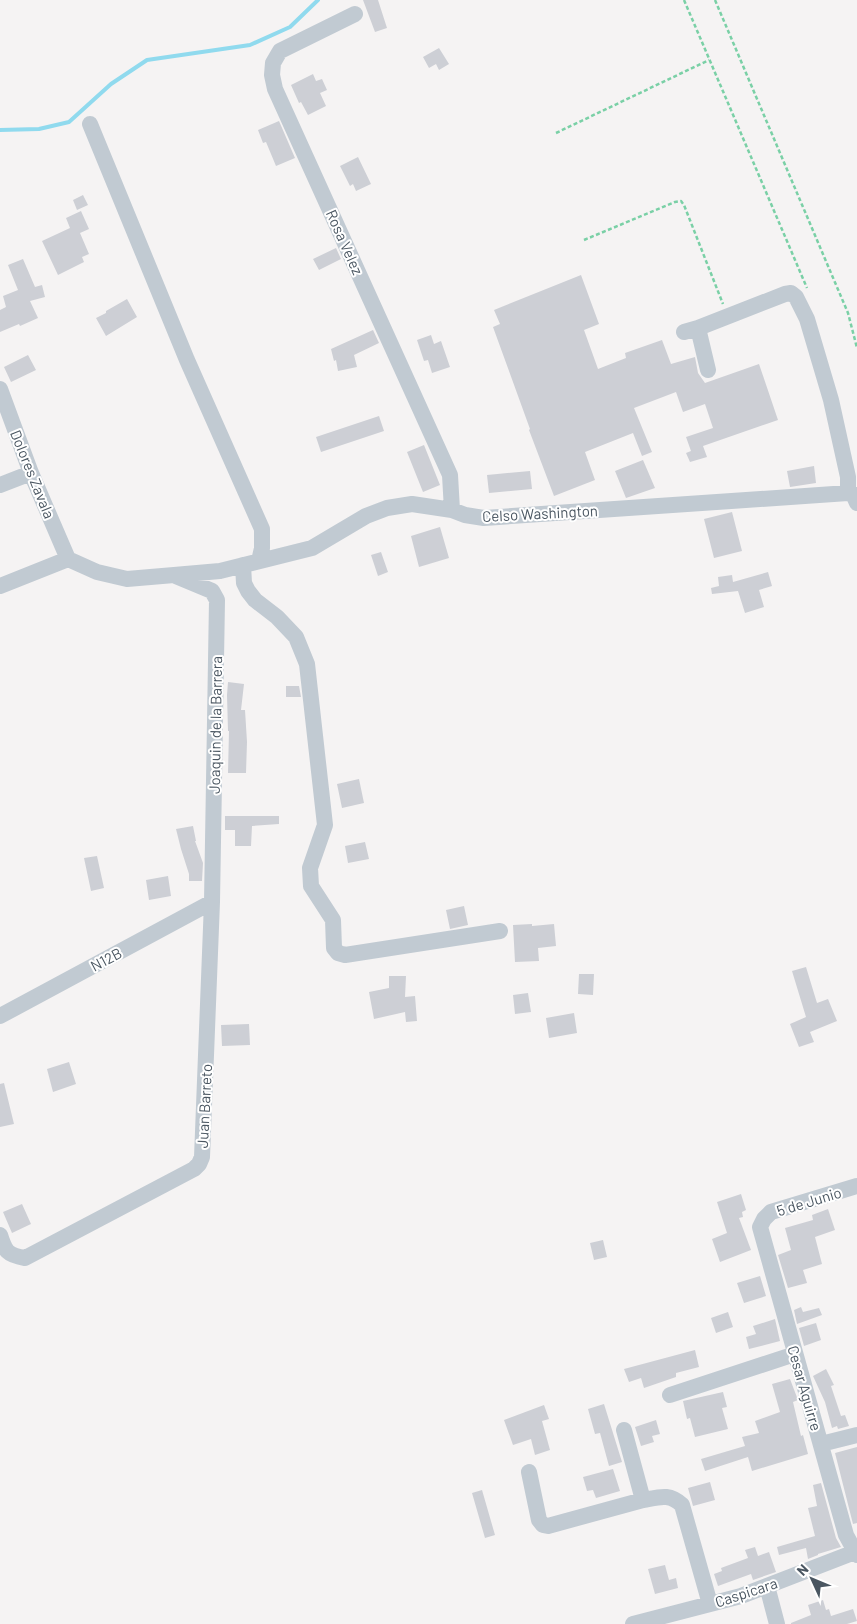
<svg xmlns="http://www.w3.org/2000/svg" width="857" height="1624" font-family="Barlow,sans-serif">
<rect width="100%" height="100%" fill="#f5f3f3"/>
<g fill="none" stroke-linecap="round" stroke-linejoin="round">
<path stroke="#90daee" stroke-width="4" d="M0 130 39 129 69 122 111 84 147 60 250 45 290 27 318 0"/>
</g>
<path fill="#cdcfd5" d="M363 0H378L387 28 375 32Z
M439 48 449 64 439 70 436 64 429 68 423 57Z
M313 74 316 81 322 79 327 90 320 93 326 106 308 115 301 102 299 103 291 85Z
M279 121 295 158 276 166 266 142 263 143 258 130Z
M358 157 371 184 356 191 353 184 350 186 340 166Z
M83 195 88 205 77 210 73 200Z
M81 211 89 229 80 233 89 254 82 257 84 262 58 275 42 241 70 228 66 218Z
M336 248 341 259 319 270 313 259Z
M23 259 35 287 42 285 45 297 30 301 38 318 20 326 19 324 0 332V310L6 307 3 296 18 290 8 265Z
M581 275 599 324 584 330 598 369 626 358 625 353 662 340 671 364 695 357 698 373 705 383 759 364 778 420 703 446 707 457 690 462 686 453 691 451 686 437 713 428 705 404 683 412 676 392 634 408 652 452 642 456 633 433 585 452 595 480 554 496 529 430 530 429 493 327 500 324 494 310Z
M127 299 137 317 106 336 96 318 106 313V311Z
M373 330 379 343 354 355 357 367 338 371 336 360 334 361 331 349Z
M431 335 434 344 441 341 450 367 432 373 428 360 424 361 417 340Z
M28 355 36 370 11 382 4 367Z
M379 416 384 431 321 452 316 437Z
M424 445 440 485 423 492 407 452Z
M643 460 655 488 626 498 615 471Z
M814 466 816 483 790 487 787 471Z
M530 471 532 489 489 493 487 475Z
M732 512 742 551 714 558 704 519Z
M440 527 449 558 419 567 411 536Z
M381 552 388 572 378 576 371 555Z
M768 572 772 586 759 590 764 607 745 613 738 591 712 594 711 588 719 586 718 577 732 575 733 582Z
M228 682 244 684 241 710H245L247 742 246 773H228L229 731H228L227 695Z
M286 686H299L301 697H286Z
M359 779 364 803 342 808 337 784Z
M225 816H279V824L252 826 251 846H235V830H225Z
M193 826 196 841H195L203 863 202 881H189V874L181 849 176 829Z
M365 842 369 859 348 863 345 846Z
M97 856 104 888 91 891 84 858Z
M168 876 171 896 149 900 146 880Z
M464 906 468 925 450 929 446 910Z
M532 924V926L554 924 556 946 538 948 539 961 515 962 513 925Z
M806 967 817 1003 828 999 837 1021 810 1032 814 1042 799 1047 790 1024 806 1017 792 971Z
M579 974H594L593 995 578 994Z
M389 976H406L405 997 415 996 417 1021 406 1022 405 1012 374 1019 369 992 389 988Z
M528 993 531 1012 515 1014 513 995Z
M574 1013 577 1033 549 1038 546 1018Z
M249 1024 250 1045 222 1046 221 1025Z
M69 1062 76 1084 53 1092 47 1069Z
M4 1083 14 1124 0 1127V1084Z
M741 1194 746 1210 742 1212 743 1217 739 1218 751 1250 720 1262 712 1239 727 1233 717 1202Z
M22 1204 31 1224 12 1233 3 1212Z
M828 1209 835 1230 815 1237 822 1264 803 1270 807 1283 788 1288 778 1255 791 1250 785 1228 813 1220 812 1215Z
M603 1240 607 1257 594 1260 590 1243Z
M760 1276 766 1296 744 1303 737 1283Z
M801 1307 803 1312 819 1308 822 1315 797 1324 794 1310Z
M728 1312 733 1327 716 1333 711 1318Z
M775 1319 780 1341 749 1349 746 1337 756 1334 753 1326Z
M816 1323 821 1340 804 1346 799 1328Z
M695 1350 699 1367 676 1373V1377L644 1388 641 1378 629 1382 624 1369Z
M826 1369 834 1385 831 1386 841 1416 845 1415 849 1426 838 1429 837 1426 832 1428 825 1402 813 1376Z
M790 1379 798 1400 793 1402 801 1436 803 1435 808 1454 752 1471 748 1457 705 1471 701 1459 745 1446 742 1437 759 1433 755 1421 780 1412 772 1384Z
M723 1392 727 1407 722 1408 728 1429 695 1437 690 1418 687 1419 683 1401Z
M604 1404 622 1462 609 1466 600 1433 595 1434 588 1409Z
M544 1405 549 1419 542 1421 550 1450 535 1455 531 1439 513 1445 504 1420Z
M656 1420 660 1434 652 1436 654 1442 641 1446 635 1427Z
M857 1447V1523L853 1524 835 1453Z
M613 1469 620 1491 596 1498 593 1490 587 1491 583 1477Z
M710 1482 715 1500 693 1506 688 1488Z
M821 1483 836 1538 841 1547 818 1554V1555L808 1559 806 1548 779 1555 777 1547 815 1536 808 1508 817 1506 813 1485Z
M482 1490 495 1535 485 1538 472 1493Z
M755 1547 758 1556 769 1552 776 1572 753 1580 751 1574 718 1586 714 1574 722 1571 721 1568 748 1558 745 1550Z
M665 1565 669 1580 676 1578 678 1588 655 1594 648 1569Z
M823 1600 826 1610 829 1609 831 1616 853 1609 857 1621 847 1624H791V1623L811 1615 808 1605Z"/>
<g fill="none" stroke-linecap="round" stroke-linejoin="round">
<path stroke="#7ad0a6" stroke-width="2.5" stroke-dasharray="4 2.5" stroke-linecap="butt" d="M684 0 807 288
M715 0 848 313 857 348
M556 133 709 60
M584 240 675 202 681 201 684 205 723 304"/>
<path stroke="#c1cad2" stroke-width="16" d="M355 14 280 51 273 63 272 75 275 89 450 475 452 510
M90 124 187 360 262 529V548L259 561
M698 328 708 370
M684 332 698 328 785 294 791 293 796 297 807 319 831 400 848 477V493
M0 389 31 473 68 559
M0 485 31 473
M243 565 244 583 248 591 255 600 277 617 296 637 307 664 325 825 310 868 311 886 333 920 334 948 338 953 345 955 500 931
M0 586 68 559 97 572 127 579 174 575 220 571 312 548 366 516 387 508 412 504 452 510 465 515 484 518 848 493 853 494 857 503
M0 1016 212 902
M857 1186 771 1212 764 1219 760 1227 846 1535 857 1555
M0 1235C5 1251 7 1255 25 1258L194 1169 199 1164 202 1157 212 902 217 600 212 591 176 576
M670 1395 795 1354
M624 1430 643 1500C660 1497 669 1493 682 1505L710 1604
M821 1444 857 1435
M529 1472 539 1520 543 1525 548 1526 643 1500
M767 1586 777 1624
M633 1624 741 1596 855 1552"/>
</g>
<g text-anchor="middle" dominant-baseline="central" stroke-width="4" stroke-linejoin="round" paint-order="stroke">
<g font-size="15" fill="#4a5661" stroke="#fff">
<text transform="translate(345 242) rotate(66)">Rosa Velez</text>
<text transform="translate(33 474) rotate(68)">Dolores Zavala</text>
<text transform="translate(540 513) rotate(-3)">Celso Washington</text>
<text transform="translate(215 725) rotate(-89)">Joaquin de la Barrera</text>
<text transform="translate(106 959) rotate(-28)">N12B</text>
<text transform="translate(204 1106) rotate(-87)">Juan Barreto</text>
<text transform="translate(809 1201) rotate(-17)">5 de Junio</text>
<text transform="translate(805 1388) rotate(74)">Cesar Aguirre</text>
<text transform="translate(746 1592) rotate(-18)">Caspicara</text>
</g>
</g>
<g transform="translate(812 1579) rotate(314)" stroke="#ffffff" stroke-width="4" paint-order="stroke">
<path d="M0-4L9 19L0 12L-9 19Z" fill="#4a5661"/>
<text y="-8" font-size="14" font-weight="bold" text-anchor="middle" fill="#4a5661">N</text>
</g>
</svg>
